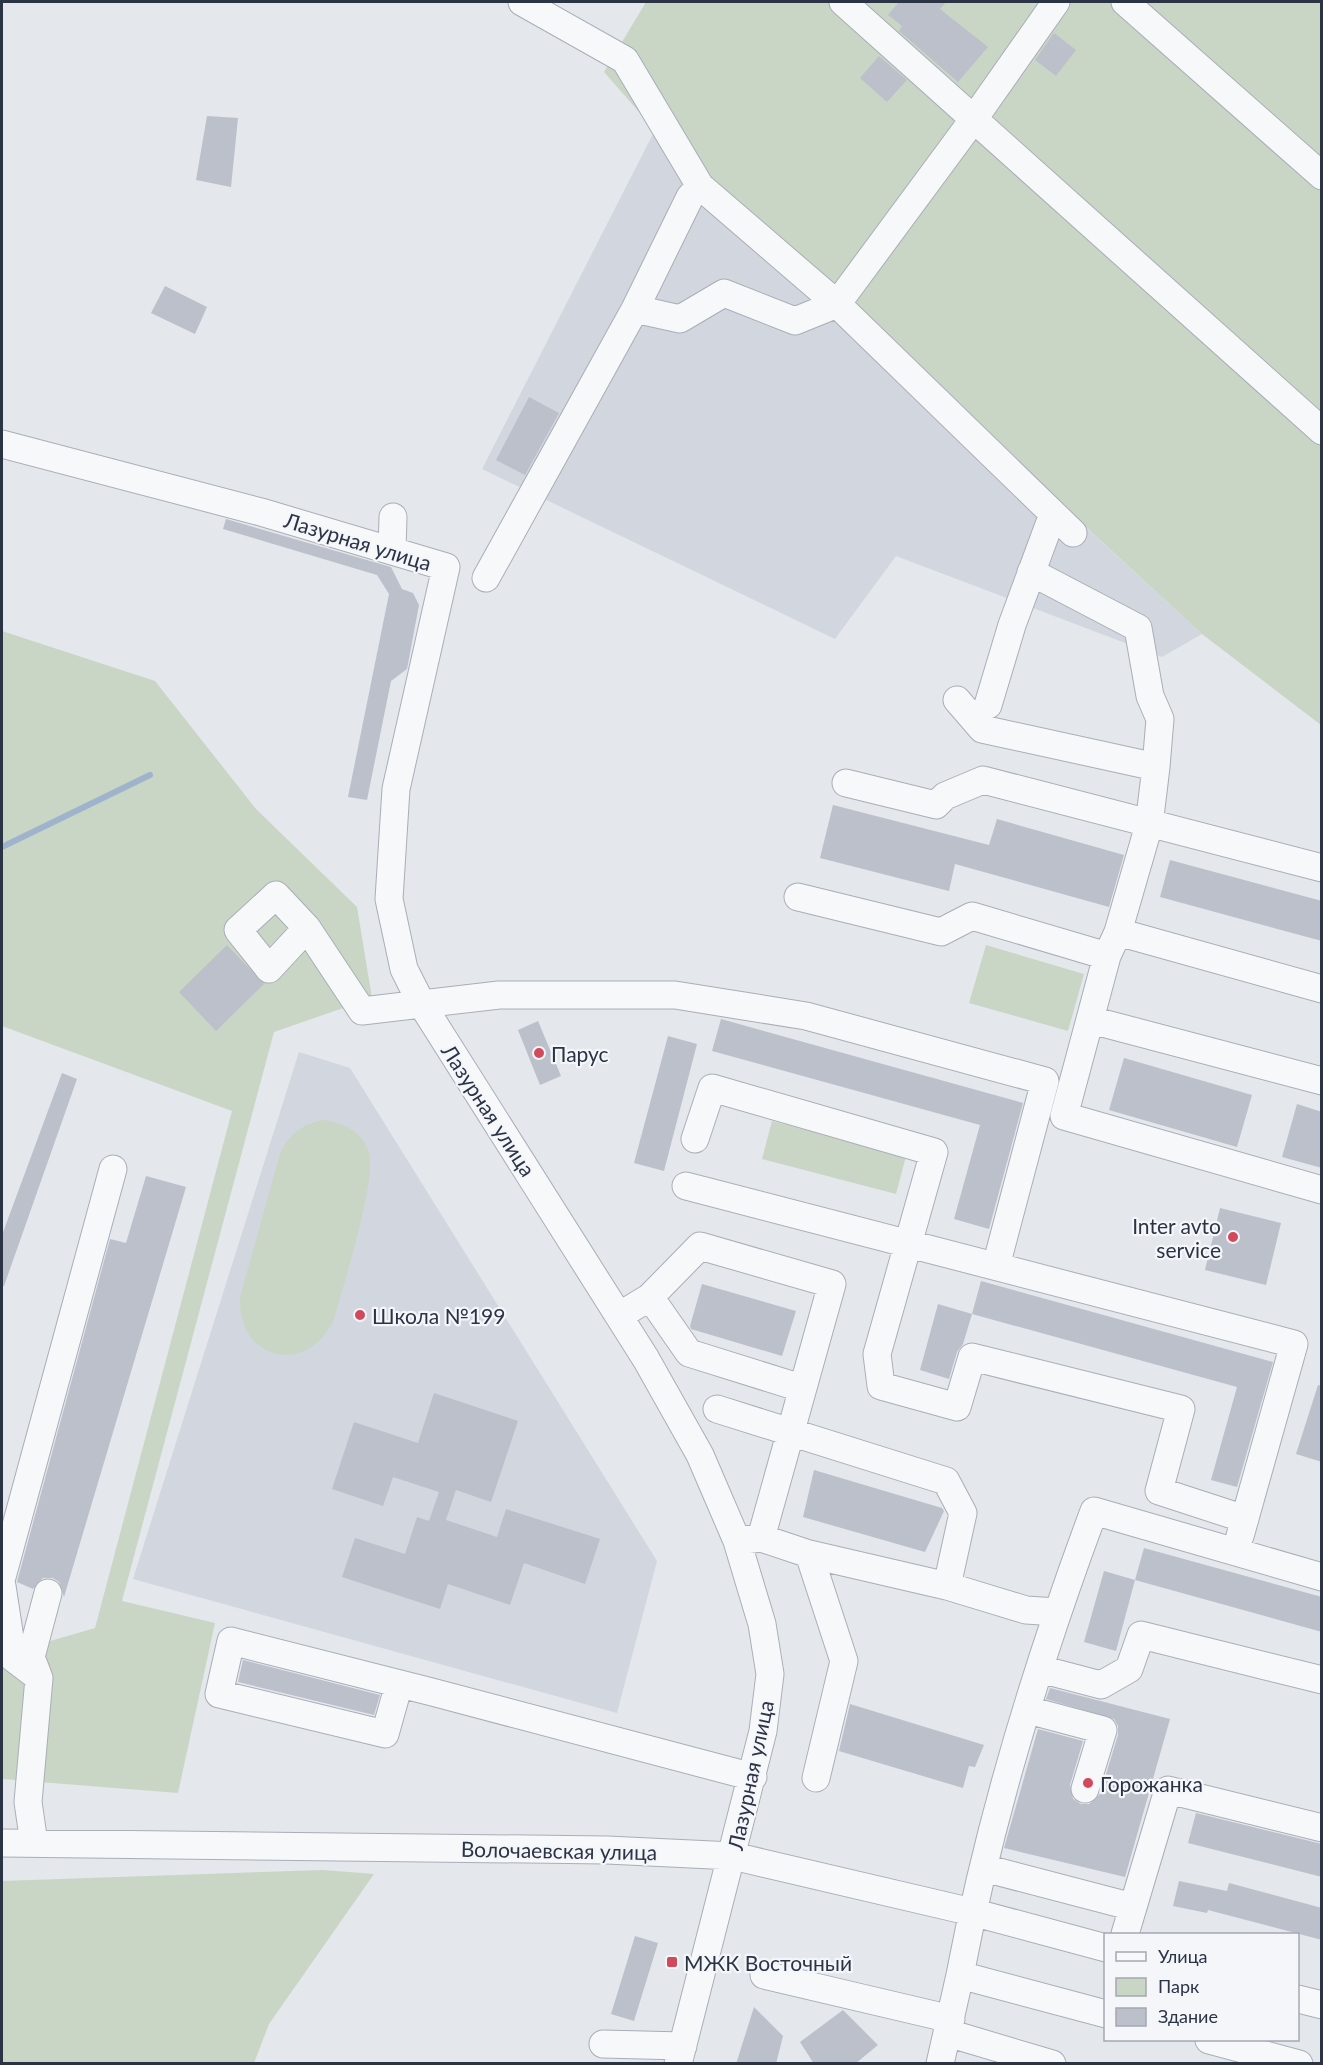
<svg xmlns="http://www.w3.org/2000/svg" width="1323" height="2065" font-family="Lato,sans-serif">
<rect width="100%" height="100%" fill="#e4e7ec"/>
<path fill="#d2d6de" d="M655 130 719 191 1202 634 1162 657 896 556 835 639 482 469Z
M299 1052 350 1068 657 1561 617 1713 133 1579Z"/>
<path fill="#c9d6c5" d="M646 2H1321V725L1202 634 655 130 604 72Z
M2 631 155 681 256 809 357 907 372 998 274 1032 122 1601 215 1623 178 1793 2 1779V1655L95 1628 232 1111 2 1026Z
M986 945 1084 974 1068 1031 969 1003Z
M323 1120C343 1123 363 1131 369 1153 377 1180 343 1286 334 1319 308 1377 237 1361 240 1297L280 1154C289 1134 301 1125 323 1120Z
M772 1121 906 1156 896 1194 762 1159Z
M323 1870 374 1874 269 2024 254 2063H2V1881Z"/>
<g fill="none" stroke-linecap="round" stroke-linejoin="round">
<path stroke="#9fb4cc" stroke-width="6" d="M2 847 150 775"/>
</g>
<path fill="#bbc0ca" d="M899 2H946L940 9 988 47 958 82 899 31 902 26 888 15Z
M1054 33 1076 50 1056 76 1035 60Z
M879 56 907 80 887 102 860 78Z
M207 116 238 118 231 187 196 180Z
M165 286 207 307 195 334 151 313Z
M529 397 559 413 525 475 496 460Z
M226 519 391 567 402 589 413 593 419 605 407 669 391 681 367 800 348 797 389 594 377 575 223 529Z
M833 805 989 845 997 819 1124 855 1109 907 955 864 949 891 820 858Z
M1170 860 1322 901V941L1160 897Z
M227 945 264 984 216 1031 179 992Z
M721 1019 1023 1103 989 1229 954 1219 980 1125 712 1051Z
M538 1021 561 1076 540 1085 518 1030Z
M668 1036 697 1044 664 1171 634 1163Z
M1124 1058 1252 1095 1237 1147 1109 1110Z
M62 1073 77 1079 4 1286H2V1235Z
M1297 1104 1322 1112V1168L1282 1157Z
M146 1176 186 1187 64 1597 59 1582 53 1578H43L33 1589 17 1582 110 1239 126 1243Z
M1220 1208 1281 1223 1266 1285 1205 1270Z
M981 1281 1273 1362 1237 1487 1211 1480 1237 1387 972 1314Z
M702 1284 796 1311 782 1356 691 1329 690 1326Z
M938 1304 972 1314 963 1344 957 1352 949 1379 920 1370Z
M1318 1385 1322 1386V1462L1296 1454Z
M434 1393 518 1421 491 1502 456 1490 446 1520 497 1537 506 1509 600 1539 585 1584 524 1563 510 1605 448 1584 440 1609 342 1577 355 1538 405 1554 417 1517 429 1521 439 1492 393 1477 383 1506 332 1489 354 1422 418 1443Z
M814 1470 942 1508 944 1511 925 1552 803 1517Z
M1144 1548 1322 1597V1632L1135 1580Z
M1104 1571 1135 1580 1116 1651 1084 1642Z
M243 1660 380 1695 374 1715 238 1682Z
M1050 1688 1170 1719 1125 1877 1004 1848 1038 1729 1083 1741 1070 1785 1073 1799 1081 1804H1089L1100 1794 1118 1735V1726L1114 1719 1046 1699Z
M850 1704 984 1745 975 1767 969 1766 963 1788 839 1751Z
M1196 1813 1322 1844V1877L1188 1843Z
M1179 1881 1227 1891 1229 1883 1322 1908V1940L1208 1910 1207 1913 1173 1906Z
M635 1936 658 1943 634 2021 611 2014Z
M754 2007 783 2036 776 2064H736Z
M843 2010 878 2045 855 2064H814L800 2042Z"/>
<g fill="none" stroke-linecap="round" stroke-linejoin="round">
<defs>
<path id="minor" d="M522 2 625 60 700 186
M843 2 1322 431
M1125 2 1322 176
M635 309 680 319 724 293 795 321 837 304 973 120 1056 2
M2 444 261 512 446 567 396 789 389 899 404 969 421 1003 646 1359 700 1455 737 1541 762 1624 770 1674 763 1731 678 2064
M392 551 393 517
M1031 572 1138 628 1150 696 1160 719 1156 767 1149 825 1118 932 1107 956 1064 1116 1322 1190
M486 578 635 309 690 197 700 186 837 304 1073 533
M957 700 982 729 1156 767
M988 705 1012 625 1053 514
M846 783 936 805 945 796 983 780 1322 868
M798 897 941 932 972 916 1107 956
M307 928 269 969 238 930 276 895 307 928 362 1011 499 995H675L806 1016 1045 1081 996 1266
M1118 932 1322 989
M1091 1020 1322 1081
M695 1139 712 1088 934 1152 877 1354 881 1386 957 1407 972 1357 1181 1409 1159 1491 1245 1519
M686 1186 1294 1344 1240 1536
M650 1297 689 1353 801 1388
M619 1316 650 1297 700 1246 832 1284 761 1538
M717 1409 946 1481 963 1513 947 1586
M744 1540 761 1538 809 1554 947 1586 1026 1610 1057 1612
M809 1554 844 1661 816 1778
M2 1577 113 1169
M2 1586 13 1658 38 1677
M1040 1669 1101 1685 1129 1669 1141 1635 1322 1680
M399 1684 385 1734 219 1694 231 1641 432 1692 753 1777
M1028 1710 1103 1730 1085 1789
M2 1843 607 1850 733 1856 972 1912 1106 1948
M34 1843 28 1802 39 1678 31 1657 48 1593
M984 1868 1133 1907
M1125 1934 1168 1790 1322 1828
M764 1975 951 2019
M1298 1999 1322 2005
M1106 2014 960 1975C990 1817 1038 1661 1094 1511L1322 1577
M948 2033 1052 2064
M1209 2040 1299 2064
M603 2044 683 2046
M940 2064 960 1975"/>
</defs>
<use href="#minor" stroke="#a9aeb7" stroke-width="29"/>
<use href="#minor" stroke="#f7f8fa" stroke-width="27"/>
</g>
<g fill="#d1495b" stroke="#f4f6f9" stroke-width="2">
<circle cx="539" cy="1053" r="6"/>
<circle cx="1233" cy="1237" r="6"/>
<circle cx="360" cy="1315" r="6"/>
<circle cx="1088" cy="1783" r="6"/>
<rect x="666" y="1956" width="12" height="12" rx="3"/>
</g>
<g text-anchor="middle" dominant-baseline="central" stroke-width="4.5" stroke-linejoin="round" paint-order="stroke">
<g font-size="21" fill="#2b3445" stroke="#f4f6f9">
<text transform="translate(358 541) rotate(17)">Лазурная улица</text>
<text transform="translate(489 1110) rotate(57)">Лазурная улица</text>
<text transform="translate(750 1775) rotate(-78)">Лазурная улица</text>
<text transform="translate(559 1850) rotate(1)">Волочаевская улица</text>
</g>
<g font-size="21" fill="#2b3445" stroke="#f4f6f9" text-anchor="start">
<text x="551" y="1053">Парус</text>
<text x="1221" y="1225" text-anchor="end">Inter avto<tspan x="1221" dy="24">service</tspan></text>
<text x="372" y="1315">Школа №199</text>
<text x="1100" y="1783">Горожанка</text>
<text x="684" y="1962">МЖК Восточный</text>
</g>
</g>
<rect width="1323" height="2065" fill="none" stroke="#2b3445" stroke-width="6"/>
<rect x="1104" y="1933" width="195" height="108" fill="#f4f6f9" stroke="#a4a8b1" stroke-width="1.5"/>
<rect x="1116" y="1952" width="30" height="9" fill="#f7f8fa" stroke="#a4a8b1" stroke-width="1.5"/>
<text x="1158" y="1963" font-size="18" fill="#2b3445">Улица</text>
<rect x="1116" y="1978" width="30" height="18" fill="#c9d6c5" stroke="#a4a8b1" stroke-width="1.5"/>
<text x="1158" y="1993" font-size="18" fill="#2b3445">Парк</text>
<rect x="1116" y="2008" width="30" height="18" fill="#bbc0ca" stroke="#a4a8b1" stroke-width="1.5"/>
<text x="1158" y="2023" font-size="18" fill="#2b3445">Здание</text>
</svg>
